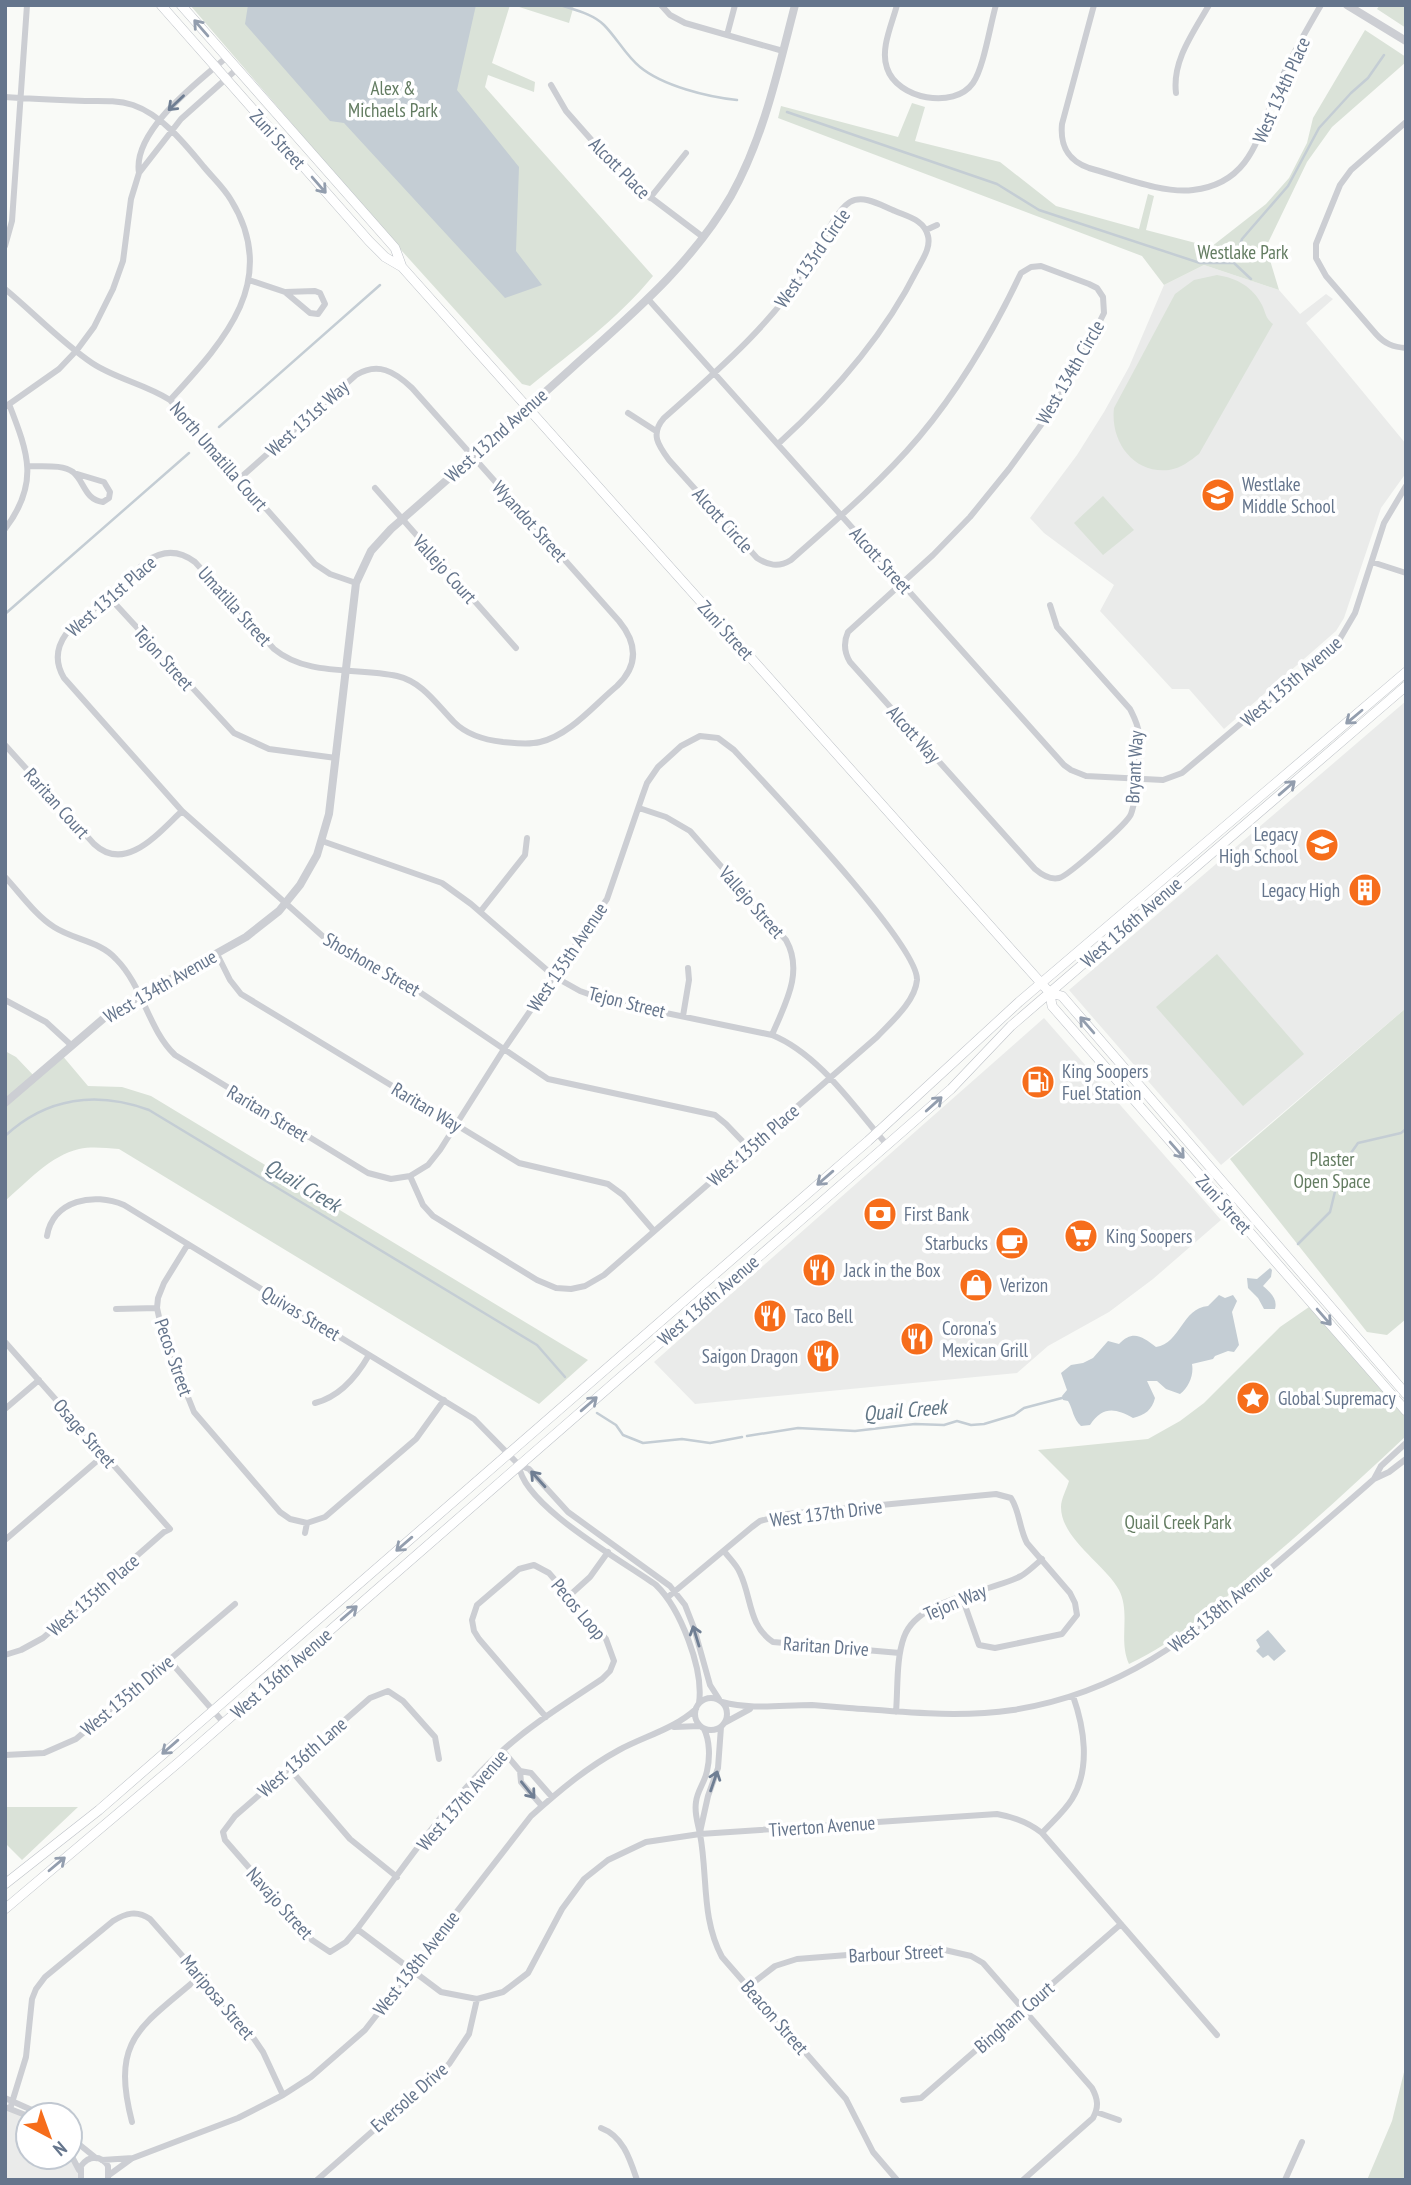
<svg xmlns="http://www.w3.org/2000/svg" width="1411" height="2185" font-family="'PT Sans Narrow',sans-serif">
<rect width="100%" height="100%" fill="#f9faf7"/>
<path fill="#eaebea" d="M1204 265 1279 290 1300 314 1326 294 1333 299 1306 323 1406 444V473L1381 508 1344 618 1336 631 1224 729 1189 689H1172L1100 611 1114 585 1044 533 1030 518 1077 455 1104 412 1129 367 1164 285Z
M1406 701V1008L1221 1165 1069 990Z
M1044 1018 1221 1220 1153 1279 1109 1312 1048 1346 1017 1373 695 1404 654 1362Z
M5 2108 28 2116V2157H70L79 2170 81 2180H5Z"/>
<path fill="#dae2d8" d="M190 5H510L492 63 535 82 534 92 488 75 485 87 653 276C617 320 573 351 530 386L522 384 392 240Z
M513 5H574L569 23Z
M1380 5H1406V28L1377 9Z
M1365 30 1406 57V62L1332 127 1307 162 1266 247 1279 290 1204 265 1164 285 1142 256 778 118 781 106 898 137 912 103 925 107 915 141 1000 162 1056 206 1139 229 1148 194 1154 196 1146 230 1211 247 1266 204 1289 178 1307 143 1313 118Z
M1217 275C1237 278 1253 287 1262 305 1266 313 1265 318 1273 324L1199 454C1190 461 1181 468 1169 470 1133 474 1110 441 1114 408L1175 294 1194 280Z
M1103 496 1134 530 1103 555 1074 523Z
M1217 954 1304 1054 1243 1106 1156 1007Z
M1406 1008V1319L1387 1335 1367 1332 1230 1159Z
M5 1051 16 1057 35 1077 61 1054 88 1086 122 1087 151 1096 588 1360 539 1404 119 1149C105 1148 92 1146 79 1149 51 1155 26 1183 5 1201Z
M1309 1307 1406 1418V1436C1357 1482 1309 1526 1258 1569 1218 1605 1178 1641 1129 1664 1118 1640 1131 1614 1119 1590 1105 1564 1061 1539 1061 1507 1061 1499 1067 1488 1069 1481L1038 1450 1148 1439 1180 1421 1204 1403 1280 1327Z
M5 1807H78L22 1860 5 1843Z
M1406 2064V2180H1367L1392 2121Z"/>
<path fill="#c4cdd4" d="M248 5H476L457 90 519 167 516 251 542 285 505 298 344 123 330 121 245 24Z
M1270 1268 1272 1270 1271 1277 1263 1286C1270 1292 1278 1299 1275 1309H1264L1258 1298 1248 1288 1247 1278 1257 1279Z
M1219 1295 1225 1298 1233 1295 1237 1301 1232 1312 1239 1345 1234 1352 1228 1351 1215 1356 1213 1359 1192 1364C1194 1375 1189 1387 1180 1394L1166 1389 1157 1381H1147L1155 1398C1152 1410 1145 1415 1133 1418 1115 1408 1103 1406 1090 1425L1081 1426C1073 1419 1073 1409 1068 1401L1063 1400 1062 1396 1067 1390 1061 1373 1071 1365 1083 1363 1093 1358 1108 1341 1119 1344C1133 1329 1143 1337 1156 1347 1181 1343 1182 1308 1208 1306Z
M1268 1630 1286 1651 1274 1661 1268 1655 1263 1658 1256 1651 1260 1647 1256 1640Z"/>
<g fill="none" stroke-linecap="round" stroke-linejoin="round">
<path stroke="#c4cdd4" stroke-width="2.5" d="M560 5C575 10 593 14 604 25 617 38 626 56 640 67 663 86 708 97 737 100
M787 112 997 184 1039 210 1200 263H1234L1242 239 1288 186 1319 128 1351 93 1368 78 1384 55
M1234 263 1251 279
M219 427 380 285
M5 614 189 453
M5 1136C47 1097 97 1091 149 1110L537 1345 565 1377
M1298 1244 1330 1212 1341 1167 1358 1143 1401 1133 1406 1129
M597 1413 616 1425 623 1435 643 1443 682 1439 710 1443 742 1437
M747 1436 798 1428 855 1431 915 1424 944 1425 957 1421 971 1425 984 1424 1014 1415 1024 1408 1062 1398"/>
<defs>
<path id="secondary" d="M161 5 369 241 385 257 402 267
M181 5 395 248 402 267 1050 993 1052 1006 1406 1411
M1050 993 1062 996 1406 1394
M5 1884 99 1810 868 1141 1019 1002 1406 672
M5 1909 179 1762 887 1145 951 1089 1011 1026 1406 686"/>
</defs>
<use href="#secondary" stroke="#bdc1c7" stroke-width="10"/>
<path stroke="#ccced3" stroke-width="6" d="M661 5 670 15 685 23 783 51
M897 5C892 24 880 49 887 68 897 99 954 110 973 83 984 67 990 25 996 5
M1094 5 1062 124C1060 145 1067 160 1089 168 1119 176 1163 194 1193 190 1254 183 1259 131 1278 86 1290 58 1306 31 1321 5
M727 35 735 5
M551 85 566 111 625 178 703 237
M1176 93C1172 61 1193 33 1209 5
M5 97C32 99 58 100 85 101 101 101 117 100 133 105 162 115 185 144 204 167 213 178 224 188 231 200 281 281 223 342 170 400
M1406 122 1351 170 1340 185 1316 244V258L1326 276 1376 334C1385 344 1393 347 1406 348
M139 173C132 131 198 82 227 57
M650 198 686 153
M926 230 937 225
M5 246 12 221 27 5
M249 280 285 292 310 313 318 314 325 304 320 293 315 291 285 292
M5 289C34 313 61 342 92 363 116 379 145 384 170 400L315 564 330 574 356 583
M648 299 1064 765 1071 770 1086 776 1163 780 1182 773 1338 642 1355 613 1384 523 1406 486
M5 407 59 369 77 350 94 327 113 289 123 261 131 199 139 173 181 119 237 69
M628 413 656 431
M778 444C833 394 883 338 917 270 922 260 931 248 928 236 924 220 909 217 895 211 882 206 864 194 850 202 834 212 820 248 810 264 771 325 717 371 664 418 650 434 658 445 669 460L757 558C768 565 778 568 791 560 835 521 880 483 919 437 961 387 993 332 1021 273L1031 267 1041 266 1089 284 1097 288 1103 297 1104 313 1083 355 1046 418 1009 469 970 517 933 555 848 632C843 643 844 652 850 662L1035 869C1042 875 1050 880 1059 878 1068 876 1128 823 1131 814 1137 798 1140 751 1139 734 1138 724 1134 717 1130 709L1057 627 1050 605
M29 466C42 467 62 464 73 472 85 482 84 499 103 502L109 498 110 492 104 482 74 473
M239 479 356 375C378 362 394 371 412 388L619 621C637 643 639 665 617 686 594 705 570 735 540 742 528 745 515 743 503 742 485 740 467 735 454 722 437 705 423 682 397 676 356 667 308 677 274 649L195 562C179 550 163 550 147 561L66 634C56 648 55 663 64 678L182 811 327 940 396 976 548 1079 715 1115 726 1124 749 1148
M375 488 516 648
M5 529C40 483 28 453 9 404
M1372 562 1406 573
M108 596 234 733 269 749 336 758
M5 745 94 844C126 874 159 832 182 811
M639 808 666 817 690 831 786 940C804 972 785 1004 772 1035
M322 841 442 883 471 904 555 977 580 991 608 1001 772 1035C819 1054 854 1107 887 1145
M5 877C20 893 35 915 54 927 74 940 100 941 116 959 143 986 148 1029 175 1055L368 1173 391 1179 410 1176 428 1165 440 1150 504 1049 607 899 642 797 647 783 658 767 681 746 700 736 718 738 734 750C765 784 919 945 917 980 915 1002 891 1022 877 1037L604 1275 585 1286 571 1289 556 1288 537 1280 433 1216 423 1205 410 1176
M480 912 525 855 527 838
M217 954 230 980 241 994 519 1163 608 1184 623 1195 654 1231
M5 1000 46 1022 71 1045
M683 1016 689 980 688 968
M47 1236C53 1200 94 1192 124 1205L474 1419 519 1465 529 1469 568 1512 670 1586 685 1605 694 1628 710 1685 719 1699
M188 1244 164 1283 158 1298 157 1308 163 1335 194 1412 280 1512 290 1519 307 1523 325 1517 416 1439 444 1400
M116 1309 157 1308
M5 1342 170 1529 164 1532 43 1638 21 1650 5 1655
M315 1403C339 1397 357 1376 369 1355
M5 1409 39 1380
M519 1465C522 1505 624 1562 656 1585 680 1608 704 1669 699 1703
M1374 1479 1381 1466 1406 1443
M305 1533 307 1523
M5 1540 104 1455
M724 1551C729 1558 737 1565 740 1573 752 1598 748 1625 773 1642L900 1653
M569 1596 590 1577 608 1552
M668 1597 752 1527 760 1521 787 1514 996 1494 1011 1498C1020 1512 1019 1528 1027 1543L1070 1593 1075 1603 1077 1615 1062 1634 995 1648 979 1645 962 1597
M169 1660 223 1722
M695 1714a16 16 0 1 1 32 0a16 16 0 1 1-32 0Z
M722 1702C752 1710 781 1705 812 1705 824 1706 837 1707 849 1708 904 1712 958 1718 1013 1710 1121 1693 1190 1638 1270 1569 1305 1539 1340 1509 1374 1479L1389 1472 1406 1459
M896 1712C898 1688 896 1659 904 1637 918 1598 988 1593 1021 1576 1028 1572 1035 1565 1042 1559
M726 1722 750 1709
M674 1727 700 1726
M704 1729C710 1741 710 1758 707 1771 705 1782 697 1791 696 1802 694 1814 698 1823 700 1834 708 1876 701 1918 722 1957L846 2099 873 2152 897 2180
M503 1751 520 1771 531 1773 552 1797
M5 1755 44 1753 76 1739 235 1604
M439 1759 435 1737 403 1701 388 1691 370 1698 235 1816 223 1832 225 1840 312 1940 330 1952 346 1942 357 1929 441 1992 477 1999 503 1992 528 1973 562 1909 584 1879 608 1860 646 1842 700 1834 997 1814C1014 1817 1028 1822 1042 1833L1217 2035
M289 1768 350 1839 397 1877
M520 1771 521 1782 542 1806
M700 1832 708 1796 718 1768 721 1727
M1042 1833C1052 1822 1064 1812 1072 1799 1091 1768 1084 1727 1073 1696
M357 1929C403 1869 446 1802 502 1751 533 1723 568 1702 602 1679L610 1671 614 1661 606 1639 549 1573 534 1565 519 1569 477 1605 472 1620 474 1631 479 1639 546 1717
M749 1986 775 1966 797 1959 936 1948 971 1956 983 1963 1092 2088C1098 2099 1099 2107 1093 2118L1023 2180
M5 2098 43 2115
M903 2100 921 2098 1121 1924
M5 2107 28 2116
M10 2109 26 2057 32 1999 36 1989 45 1977 113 1921C126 1913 137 1910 150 1919L250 2033 263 2052 283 2095
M1096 2112 1119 2120
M132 2122C110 2037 142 2027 200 1976
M601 2128C623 2136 630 2159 637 2180
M70 2137 96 2158
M70 2153 79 2170
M102 2160 133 2158 238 2118 283 2095 311 2077 365 2030 531 1816C559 1791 586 1768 619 1750 645 1736 674 1729 696 1709
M109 2175 131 2159
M81 2180V2166C89 2155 101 2155 108 2166V2180
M317 2180 449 2064 469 2034 477 1999
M1285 2180 1302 2142"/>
<path stroke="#ccced3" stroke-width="8" d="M1347 5 1406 41
M5 1103 110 1013 246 937 279 911 300 885 317 855 329 814 356 583 371 551 391 529C452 476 513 421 573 367 632 314 691 265 731 196 764 137 778 70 795 5"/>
<use href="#secondary" stroke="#fff" stroke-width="9"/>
</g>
<defs><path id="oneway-shaft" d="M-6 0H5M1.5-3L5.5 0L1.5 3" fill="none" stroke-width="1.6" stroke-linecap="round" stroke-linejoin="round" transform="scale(1.75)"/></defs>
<g stroke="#939eae">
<use href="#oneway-shaft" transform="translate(201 28) rotate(-131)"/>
<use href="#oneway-shaft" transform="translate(319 185) rotate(49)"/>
<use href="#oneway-shaft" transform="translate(1354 717) rotate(140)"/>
<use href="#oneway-shaft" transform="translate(1287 788) rotate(-41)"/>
<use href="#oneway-shaft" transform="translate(1087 1025) rotate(-131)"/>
<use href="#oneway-shaft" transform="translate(934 1104) rotate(-42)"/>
<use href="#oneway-shaft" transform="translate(1177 1150) rotate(49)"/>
<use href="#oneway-shaft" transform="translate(825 1178) rotate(139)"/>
<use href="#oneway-shaft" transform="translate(1324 1317) rotate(49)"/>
<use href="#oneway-shaft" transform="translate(589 1404) rotate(-41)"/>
<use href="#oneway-shaft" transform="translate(404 1544) rotate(139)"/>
<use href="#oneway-shaft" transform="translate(349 1613) rotate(-41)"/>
<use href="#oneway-shaft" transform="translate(170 1747) rotate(139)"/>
<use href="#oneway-shaft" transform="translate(57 1864) rotate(-40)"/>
</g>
<g stroke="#6f7e93">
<use href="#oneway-shaft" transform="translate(176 103) rotate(136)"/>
<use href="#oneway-shaft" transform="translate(538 1479) rotate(-132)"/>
<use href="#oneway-shaft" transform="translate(696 1636) rotate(-107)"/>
<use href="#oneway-shaft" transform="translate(714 1781) rotate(-71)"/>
<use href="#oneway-shaft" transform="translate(528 1790) rotate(51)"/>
</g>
<defs>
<symbol id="school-disc" viewBox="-11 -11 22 22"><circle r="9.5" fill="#f66d1b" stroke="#fff"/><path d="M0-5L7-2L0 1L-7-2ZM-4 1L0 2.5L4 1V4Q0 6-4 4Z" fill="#fff"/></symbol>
<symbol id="building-disc" viewBox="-11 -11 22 22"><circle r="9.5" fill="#f66d1b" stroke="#fff"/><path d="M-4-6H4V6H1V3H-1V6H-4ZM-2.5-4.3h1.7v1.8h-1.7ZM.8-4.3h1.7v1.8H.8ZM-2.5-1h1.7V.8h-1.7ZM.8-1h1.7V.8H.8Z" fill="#fff"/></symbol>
<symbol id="fuel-disc" viewBox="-11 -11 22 22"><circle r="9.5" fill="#f66d1b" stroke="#fff"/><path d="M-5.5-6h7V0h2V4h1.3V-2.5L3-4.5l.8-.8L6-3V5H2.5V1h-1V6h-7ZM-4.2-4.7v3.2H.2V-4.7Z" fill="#fff"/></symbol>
<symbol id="bank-disc" viewBox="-11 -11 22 22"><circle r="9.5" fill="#f66d1b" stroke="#fff"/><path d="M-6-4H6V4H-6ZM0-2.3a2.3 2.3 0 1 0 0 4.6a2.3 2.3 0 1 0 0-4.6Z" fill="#fff"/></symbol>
<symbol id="supermarket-disc" viewBox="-11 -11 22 22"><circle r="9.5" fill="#f66d1b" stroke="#fff"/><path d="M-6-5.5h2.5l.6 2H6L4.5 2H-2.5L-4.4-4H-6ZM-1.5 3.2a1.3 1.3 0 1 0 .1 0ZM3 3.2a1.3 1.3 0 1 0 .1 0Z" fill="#fff"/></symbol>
<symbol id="cafe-disc" viewBox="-11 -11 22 22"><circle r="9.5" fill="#f66d1b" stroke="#fff"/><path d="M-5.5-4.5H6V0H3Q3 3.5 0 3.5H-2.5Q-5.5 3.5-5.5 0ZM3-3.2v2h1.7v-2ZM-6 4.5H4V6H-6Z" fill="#fff"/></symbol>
<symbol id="restaurant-disc" viewBox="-11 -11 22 22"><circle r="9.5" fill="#f66d1b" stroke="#fff"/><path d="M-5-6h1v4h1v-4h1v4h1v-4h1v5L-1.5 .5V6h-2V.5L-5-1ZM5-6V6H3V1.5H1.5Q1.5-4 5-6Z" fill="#fff"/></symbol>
<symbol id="shop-disc" viewBox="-11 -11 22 22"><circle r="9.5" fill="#f66d1b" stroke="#fff"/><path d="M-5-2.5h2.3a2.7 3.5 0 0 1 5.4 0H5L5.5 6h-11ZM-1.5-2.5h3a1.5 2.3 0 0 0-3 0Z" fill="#fff"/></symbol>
<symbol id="sight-disc" viewBox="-11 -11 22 22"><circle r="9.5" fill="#f66d1b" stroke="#fff"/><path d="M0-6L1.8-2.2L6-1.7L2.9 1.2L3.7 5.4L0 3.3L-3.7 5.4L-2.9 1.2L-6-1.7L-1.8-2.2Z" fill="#fff"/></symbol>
</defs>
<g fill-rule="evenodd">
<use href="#school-disc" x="1199" y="476" width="38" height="38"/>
<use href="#school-disc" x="1303" y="826" width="38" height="38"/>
<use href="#building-disc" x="1346" y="871" width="38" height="38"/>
<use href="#fuel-disc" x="1019" y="1063" width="38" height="38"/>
<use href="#bank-disc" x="861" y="1195" width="38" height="38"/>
<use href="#supermarket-disc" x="1062" y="1217" width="38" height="38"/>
<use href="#cafe-disc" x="993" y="1224" width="38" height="38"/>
<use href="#restaurant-disc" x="800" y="1251" width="38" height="38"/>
<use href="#shop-disc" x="957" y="1266" width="38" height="38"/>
<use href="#restaurant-disc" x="751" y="1297" width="38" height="38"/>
<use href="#restaurant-disc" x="898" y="1320" width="38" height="38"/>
<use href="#restaurant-disc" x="804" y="1337" width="38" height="38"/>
<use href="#sight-disc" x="1234" y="1379" width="38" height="38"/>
</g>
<g text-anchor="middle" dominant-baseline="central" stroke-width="7" stroke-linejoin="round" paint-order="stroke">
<g font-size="19" fill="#637c61" stroke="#fff">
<text x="393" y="88">Alex &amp;<tspan x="393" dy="22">Michaels Park</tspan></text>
<text x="1243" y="252">Westlake Park</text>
<text x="1332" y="1159">Plaster<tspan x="1332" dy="22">Open Space</tspan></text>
<text x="1178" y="1522">Quail Creek Park</text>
</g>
<g font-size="19" fill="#65758c" stroke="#fff">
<text transform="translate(1281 90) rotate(-66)">West 134th Place</text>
<text transform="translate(278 139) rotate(48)">Zuni Street</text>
<text transform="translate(620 168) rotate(45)">Alcott Place</text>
<text transform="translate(812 258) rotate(-55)">West 133rd Circle</text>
<text transform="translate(1070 372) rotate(-60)">West 134th Circle</text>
<text transform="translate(307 418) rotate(-42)">West 131st Way</text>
<text transform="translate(496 435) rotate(-42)">West 132nd Avenue</text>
<text transform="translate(219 456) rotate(49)">North Umatilla Court</text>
<text transform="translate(723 520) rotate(48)">Alcott Circle</text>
<text transform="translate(530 521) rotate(48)">Wyandot Street</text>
<text transform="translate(881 560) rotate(48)">Alcott Street</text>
<text transform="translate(445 569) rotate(48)">Vallejo Court</text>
<text transform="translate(111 596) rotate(-41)">West 131st Place</text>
<text transform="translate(235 606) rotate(48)">Umatilla Street</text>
<text transform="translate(726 630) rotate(48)">Zuni Street</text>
<text transform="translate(164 658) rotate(48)">Tejon Street</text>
<text transform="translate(1291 681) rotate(-41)">West 135th Avenue</text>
<text transform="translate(914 734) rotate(48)">Alcott Way</text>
<text transform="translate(1134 767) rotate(-87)">Bryant Way</text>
<text transform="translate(57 803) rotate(48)">Raritan Court</text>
<text transform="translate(752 902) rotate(49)">Vallejo Street</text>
<text transform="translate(1131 922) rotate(-41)">West 136th Avenue</text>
<text transform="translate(567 957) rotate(-56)">West 135th Avenue</text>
<text transform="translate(372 964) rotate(30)">Shoshone Street</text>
<text transform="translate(160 986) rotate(-30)">West 134th Avenue</text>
<text transform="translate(627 1002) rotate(14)">Tejon Street</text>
<text transform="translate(427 1107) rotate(31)">Raritan Way</text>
<text transform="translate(268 1113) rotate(31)">Raritan Street</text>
<text transform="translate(753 1145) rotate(-41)">West 135th Place</text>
<text transform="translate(1224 1204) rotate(48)">Zuni Street</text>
<text transform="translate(708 1300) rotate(-41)">West 136th Avenue</text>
<text transform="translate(301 1313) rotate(31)">Quivas Street</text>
<text transform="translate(174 1357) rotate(71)">Pecos Street</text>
<text transform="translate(85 1433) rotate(49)">Osage Street</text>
<text transform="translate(826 1513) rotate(-7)">West 137th Drive</text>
<text transform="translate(93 1595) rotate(-41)">West 135th Place</text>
<text transform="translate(955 1602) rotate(-23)">Tejon Way</text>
<text transform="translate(1220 1608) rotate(-39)">West 138th Avenue</text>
<text transform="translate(579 1609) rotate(50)">Pecos Loop</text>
<text transform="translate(826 1646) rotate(4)">Raritan Drive</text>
<text transform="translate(281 1673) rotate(-41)">West 136th Avenue</text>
<text transform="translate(127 1695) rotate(-40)">West 135th Drive</text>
<text transform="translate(302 1757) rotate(-41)">West 136th Lane</text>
<text transform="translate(462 1800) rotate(-49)">West 137th Avenue</text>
<text transform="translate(822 1826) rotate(-4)">Tiverton Avenue</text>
<text transform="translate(280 1903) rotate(48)">Navajo Street</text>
<text transform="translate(896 1953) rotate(-3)">Barbour Street</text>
<text transform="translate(416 1963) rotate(-52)">West 138th Avenue</text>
<text transform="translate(218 1997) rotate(50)">Mariposa Street</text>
<text transform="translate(775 2017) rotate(49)">Beacon Street</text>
<text transform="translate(1014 2017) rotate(-41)">Bingham Court</text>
<text transform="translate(409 2097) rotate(-41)">Eversole Drive</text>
</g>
<g font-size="19" fill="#65758c" stroke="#fff" text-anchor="start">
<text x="1242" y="484">Westlake<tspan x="1242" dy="22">Middle School</tspan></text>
<text x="1298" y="834" text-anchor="end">Legacy<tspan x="1298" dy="22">High School</tspan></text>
<text x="1340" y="890" text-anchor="end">Legacy High</text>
<text x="1062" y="1071">King Soopers<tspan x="1062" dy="22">Fuel Station</tspan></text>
<text x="904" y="1214">First Bank</text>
<text x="1106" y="1236">King Soopers</text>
<text x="988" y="1243" text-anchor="end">Starbucks</text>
<text x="844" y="1270">Jack in the Box</text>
<text x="1000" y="1285">Verizon</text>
<text x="794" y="1316">Taco Bell</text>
<text x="942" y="1328">Corona's<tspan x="942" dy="22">Mexican Grill</tspan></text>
<text x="798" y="1356" text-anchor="end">Saigon Dragon</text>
<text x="1278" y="1398">Global Supremacy</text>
</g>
<g font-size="21" font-style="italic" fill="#627786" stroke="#fff">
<text transform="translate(303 1185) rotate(31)">Quail Creek</text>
<text transform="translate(905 1410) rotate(-5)">Quail Creek</text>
</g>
</g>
<rect width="1411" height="2185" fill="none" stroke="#65758c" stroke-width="14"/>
<g transform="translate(49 2136) rotate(139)"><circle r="33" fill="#ffffff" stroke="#c1c8d1" stroke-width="2"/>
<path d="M0-5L12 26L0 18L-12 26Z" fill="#f66d1b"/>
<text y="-10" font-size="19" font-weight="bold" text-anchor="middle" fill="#65758c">N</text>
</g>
</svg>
